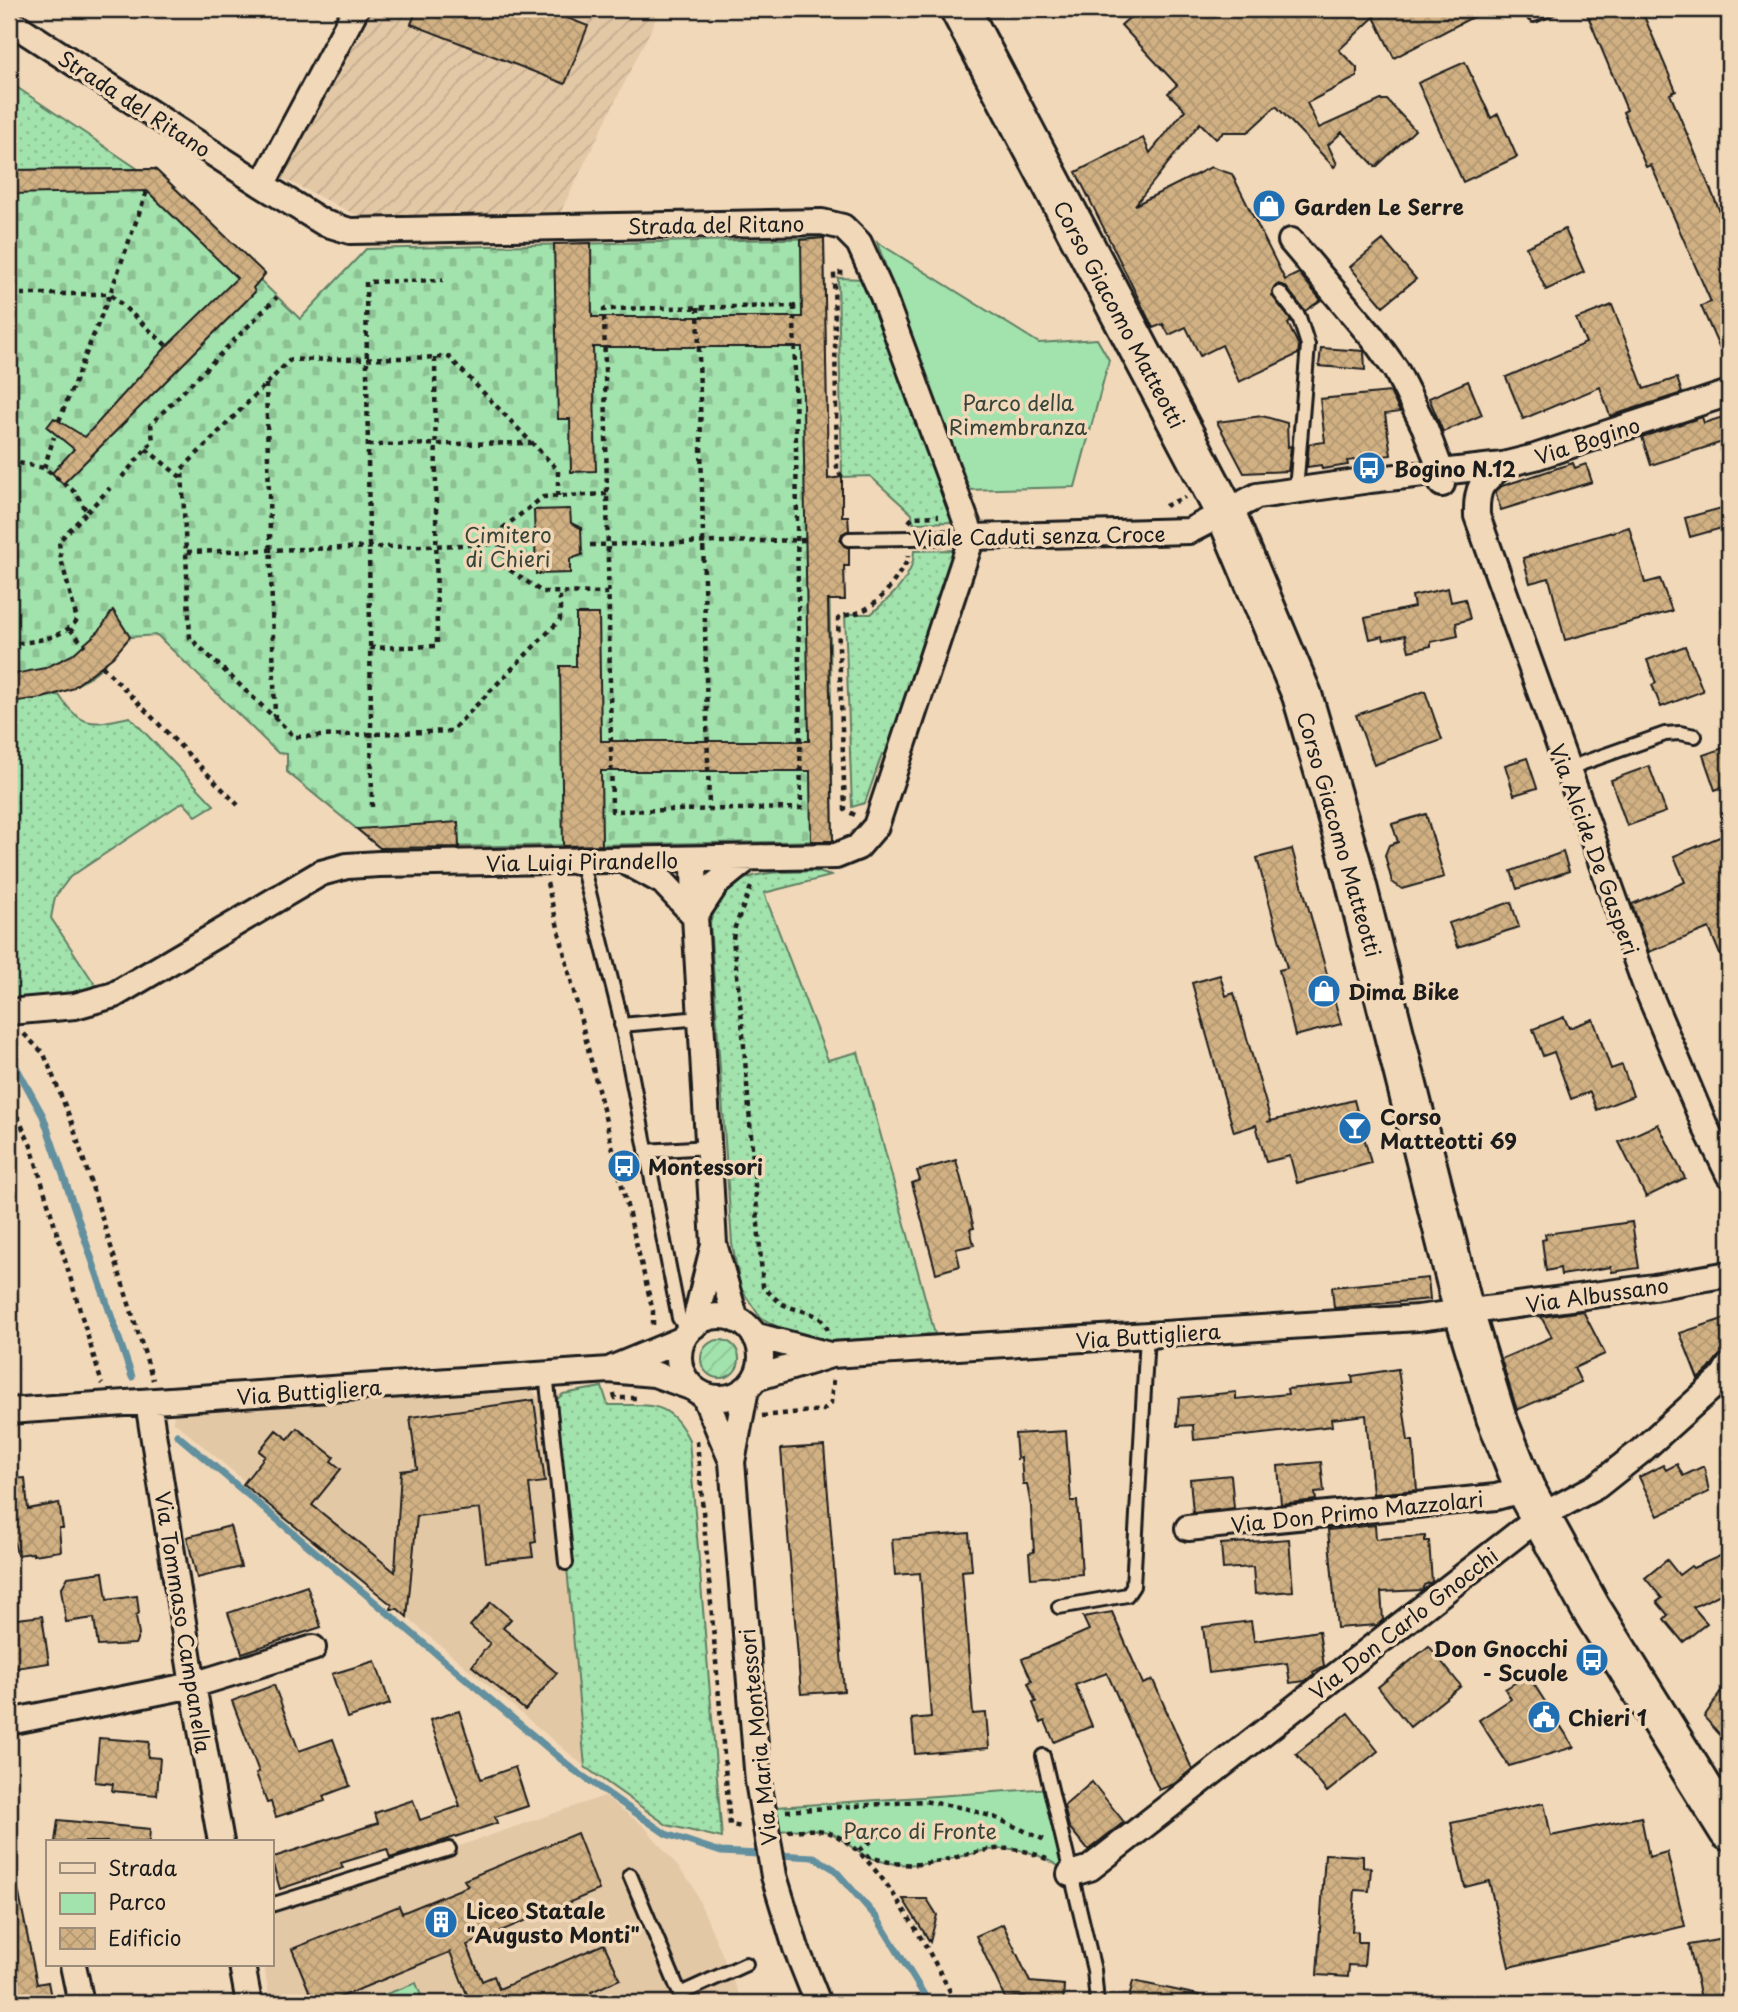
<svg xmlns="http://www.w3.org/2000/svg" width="1738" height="2012" font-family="'Playpen Sans',sans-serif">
<defs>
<pattern id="industrial-furrows" width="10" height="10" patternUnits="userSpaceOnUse" patternTransform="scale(1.75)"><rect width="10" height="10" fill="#e3c8a6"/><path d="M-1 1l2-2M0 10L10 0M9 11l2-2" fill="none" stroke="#c2ab8e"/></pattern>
<pattern id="grass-dots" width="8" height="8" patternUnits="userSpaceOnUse" patternTransform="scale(1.75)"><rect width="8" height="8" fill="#a2e2ac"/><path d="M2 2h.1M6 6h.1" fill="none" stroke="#8bc193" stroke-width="1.8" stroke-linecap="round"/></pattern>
<pattern id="cemetery-stones" width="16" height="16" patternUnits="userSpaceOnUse" patternTransform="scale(1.75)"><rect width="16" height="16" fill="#a2e2ac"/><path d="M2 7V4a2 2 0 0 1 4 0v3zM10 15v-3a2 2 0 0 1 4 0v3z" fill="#8bc193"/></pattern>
<pattern id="garden-furrows" width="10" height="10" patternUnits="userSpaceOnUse" patternTransform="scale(1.75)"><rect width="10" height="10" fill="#a2e2ac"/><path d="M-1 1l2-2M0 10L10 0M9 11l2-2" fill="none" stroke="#8bc193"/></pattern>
<pattern id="building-cross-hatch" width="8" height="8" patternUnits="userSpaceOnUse" patternTransform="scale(1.75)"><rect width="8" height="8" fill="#d1b184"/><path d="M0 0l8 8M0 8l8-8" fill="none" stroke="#b39871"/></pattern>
</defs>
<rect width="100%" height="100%" fill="#f1d8b9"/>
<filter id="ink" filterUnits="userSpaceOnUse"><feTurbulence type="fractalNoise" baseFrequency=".0143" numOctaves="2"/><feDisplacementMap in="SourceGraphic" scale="14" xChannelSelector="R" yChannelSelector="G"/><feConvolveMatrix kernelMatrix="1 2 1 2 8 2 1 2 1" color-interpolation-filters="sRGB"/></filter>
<g filter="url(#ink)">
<path fill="#e3c8a6" d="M530 1389 553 1412 585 1767 173 1421 174 1413Z
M604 1796 645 1827 692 1884 743 2003H270L264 1965H271V1911Z"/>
<path fill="url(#industrial-furrows)" d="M371 9H661L559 215 364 219 282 178Z"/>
<path fill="url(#grass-dots)" stroke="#5f7f64" stroke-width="2" d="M9 82 138 169 9 170Z
M838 278 864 279 956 522 913 523 912 514 870 476 842 477Z
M954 550 891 756 882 754 865 803 852 807 845 614H871C890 598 914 578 914 551Z
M25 689V700L59 695C81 729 93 725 130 717L214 805 196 816 183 802 70 877 55 897 51 918 96 986 97 993 9 1001V938L17 937 9 769V691Z
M815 871 831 876 764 893 828 1060 858 1052 935 1334 819 1342 789 1333 761 1318 741 1289 732 1244 710 922C731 866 764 874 815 871Z
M602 1387 608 1405C649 1406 669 1398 689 1440L722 1838 667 1825 585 1767 553 1412 555 1401 563 1394Z"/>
<path fill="url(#cemetery-stones)" stroke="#5f7f64" stroke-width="2" d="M155 169 265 274 260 280 300 319 366 249 824 238 833 841 380 848 287 772V754L278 753 157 635 130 637C99 674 74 695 25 700L24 689 9 691V170Z
M9 769 17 937 9 938Z"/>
<path fill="#a2e2ac" stroke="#5f7f64" stroke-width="2" d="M877 242 1039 343 1097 339 1109 360 1075 487 966 490Z
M1050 1788 1070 1874C998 1820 969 1870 897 1864 888 1863 875 1860 866 1856 854 1851 844 1839 831 1833 814 1827 795 1830 778 1831L777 1807Z
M416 1983 424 2003H362Z"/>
<path fill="url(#garden-furrows)" stroke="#5f7f64" stroke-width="2" d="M701 1359a19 19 0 1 1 38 0a19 19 0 1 1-38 0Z"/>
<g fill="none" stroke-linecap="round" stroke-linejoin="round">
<path stroke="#64909f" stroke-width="7" d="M9 1054 43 1116 132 1377
M177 1435 574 1770 666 1834 721 1852 814 1857 834 1869 877 1918 929 2003"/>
</g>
<path fill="url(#building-cross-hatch)" stroke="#1c1c1c" stroke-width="2" d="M417 9H559L557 14 588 26 565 84 411 24Z
M1139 9H1488L1394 58 1374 17 1339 50 1357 68V77L1307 103 1319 128 1381 100H1387L1415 130 1376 167 1342 132 1328 145 1337 164 1334 167 1276 106 1248 132H1224L1216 139 1200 123 1135 205 1211 167 1232 174 1285 280 1299 273 1321 300 1305 311 1286 287 1279 284 1274 287 1272 295 1291 321 1288 324 1299 346 1298 354 1239 382 1222 345 1200 356 1186 327 1169 335 1163 324 1153 328 1076 172 1143 138 1150 153 1185 110 1168 93 1177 85 1121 25Z
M1585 9H1641L1676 91 1670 94 1729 233V370L1701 306 1711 302 1651 165 1646 167 1623 112 1627 110Z
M1465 62 1491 118 1498 114 1517 157 1463 182 1418 83Z
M155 169 265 274 253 288 255 292 63 484 52 473 74 449 47 427 54 418 85 437 167 346 237 278 147 191 9 194V170Z
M1565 229 1584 272 1546 290 1526 247Z
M824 238 828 479 842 477V516H848L849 530 842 534 840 540 844 546 849 548V566H844L845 600H828L833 841H811L810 771H601L602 845 563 846 560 666H576V614H599L601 741H809L802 347H593L596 471 571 472 570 419H558L554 244 591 243 592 317H802L801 240Z
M1383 240 1416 279 1383 306 1350 267Z
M1612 305 1644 389 1677 378 1682 393 1610 416 1600 387 1523 419 1506 377 1586 343 1576 319Z
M1321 348 1364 351 1365 370 1319 366Z
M1468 381 1482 415 1443 432 1429 398Z
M1390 392 1400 412 1385 414 1391 455 1347 461 1348 465 1322 469 1321 465 1307 467 1309 444 1325 442 1320 399Z
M1729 415V440L1651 465 1642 437 1702 417 1704 423Z
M1262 416 1287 423 1288 447 1291 446 1288 471 1244 473 1217 422Z
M1573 463 1575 468 1586 464 1592 482 1501 510 1495 492 1502 486Z
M1729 506V526L1690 537 1685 518Z
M570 509 571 523 581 528 582 555 570 559V573L536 574 534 510Z
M1629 527 1645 583 1660 579 1672 611 1565 640 1549 578 1530 583 1523 558Z
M1448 588 1451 602 1465 599 1470 619 1456 623 1458 636 1431 642V646L1409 651 1405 635 1384 640 1383 636 1370 639 1365 618 1414 607 1412 596Z
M113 610 130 637 113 657 71 689 43 698 9 702V675L45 668 72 655 99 631Z
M1685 646 1703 691 1661 707 1652 685 1656 683 1647 660Z
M1425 691 1442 740 1374 765 1356 715Z
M1729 746V785L1715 790 1703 755Z
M1527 758 1537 788 1514 795 1505 765Z
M1649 766 1666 812 1627 826 1611 780Z
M1426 814 1444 877 1402 889 1392 882 1385 855 1389 845 1398 842 1392 824Z
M458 822 459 847 380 848 357 829Z
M1729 833V976L1709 928 1649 952 1632 904 1685 882 1674 856Z
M1292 849 1341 1024 1295 1036 1279 970 1287 968 1257 858Z
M1563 852 1569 871 1517 889 1511 871Z
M1511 902 1519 927 1458 947 1449 923Z
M1220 975 1226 996 1234 993 1271 1121 1267 1122 1354 1100 1371 1163 1297 1183 1290 1156 1266 1162 1256 1125 1234 1132 1192 983Z
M1564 1017 1569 1028 1593 1019 1611 1069 1622 1065 1633 1096 1597 1110 1590 1092 1571 1099 1554 1052 1543 1056 1533 1029Z
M1658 1124 1685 1178 1646 1197 1619 1142Z
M956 1160 974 1228 970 1229 974 1245 956 1249 960 1266 936 1273 912 1183 920 1180 917 1171Z
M1632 1222 1639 1268 1612 1272 1611 1267 1561 1275 1560 1268 1546 1271 1542 1240 1546 1239 1545 1234Z
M1428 1278 1430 1299 1334 1308 1332 1287Z
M1583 1311 1605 1354 1574 1368 1581 1382 1517 1410 1501 1359 1552 1337 1541 1317Z
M1729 1317V1348L1717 1358 1709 1369 1698 1379 1680 1333Z
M1398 1369 1408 1441H1413L1417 1490 1373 1494 1366 1415 1331 1419 1332 1426 1245 1436V1435L1194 1440 1193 1425 1177 1426 1179 1398 1236 1392V1399L1288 1394 1287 1389 1353 1383 1352 1376Z
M534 1400 545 1482 529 1484 536 1542 531 1543 533 1557 486 1562 480 1509 417 1516 407 1617 398 1609H391L392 1605 243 1484 265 1456 259 1451 276 1430 288 1439 297 1428 334 1457 331 1461 341 1469 312 1505 395 1572 401 1471 417 1469 410 1417Z
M1066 1431 1071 1501H1077L1082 1574 1031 1578 1029 1553 1034 1552 1031 1506 1027 1484H1023L1021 1458 1017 1459 1015 1434Z
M824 1446 844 1691 801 1694 781 1449Z
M1321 1462 1324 1492 1315 1493 1316 1500 1281 1504 1278 1466Z
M1677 1464 1683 1476 1704 1466 1709 1492 1658 1516 1639 1477 1663 1465 1666 1470Z
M1231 1475 1234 1508 1193 1513 1190 1479Z
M25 1478 28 1509 59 1503 63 1528H59L61 1551 33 1555V1553L17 1555 11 1528H9V1479Z
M1375 1525 1376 1539 1425 1536V1541H1429L1432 1582 1424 1585 1422 1590 1381 1592 1383 1620 1377 1625 1337 1628 1328 1530Z
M230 1526 241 1567 197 1578 187 1537Z
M969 1533 972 1570 962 1571 973 1714 986 1713 989 1748 915 1754 912 1719 931 1717 920 1573 895 1575 892 1539Z
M1289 1539 1293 1591 1255 1594 1253 1567 1223 1569 1221 1544Z
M1729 1552V1590L1693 1607 1707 1623 1683 1642 1664 1619 1668 1615 1657 1602 1662 1598 1645 1578 1667 1560 1679 1575 1691 1566 1693 1568Z
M103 1572 107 1600 137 1596 139 1613 136 1616 139 1635 135 1644 98 1646 94 1618 66 1622 61 1589 68 1577Z
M307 1586 321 1627 242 1653 228 1613Z
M491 1602 511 1619 503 1628 557 1673 525 1710 472 1666 490 1643 470 1626Z
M1112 1612 1143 1684 1153 1680 1192 1769 1174 1784 1159 1790 1107 1673 1075 1685 1092 1726 1054 1742 1045 1721 1041 1723 1033 1703 1036 1702 1028 1683 1032 1681 1022 1659 1089 1630 1083 1617Z
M42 1616 49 1663 9 1669V1620Z
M1251 1621 1254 1641 1319 1631 1324 1666 1313 1672 1314 1674 1305 1681 1290 1683 1287 1663 1209 1673 1203 1627Z
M1429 1646 1461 1686 1410 1727 1378 1687Z
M375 1661 390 1704 347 1718 332 1674Z
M1528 1675 1574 1747 1509 1766 1479 1720 1511 1699 1505 1689Z
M1729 1680V1745L1704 1717Z
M274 1685 299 1751 333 1739 350 1786 323 1796 325 1801 276 1817 271 1802 267 1803 256 1773 259 1772 232 1701Z
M459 1711 481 1779 515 1767 528 1806 495 1817 497 1823 458 1836 390 1858 387 1849 341 1863 343 1868 280 1889 271 1858 378 1823 375 1813 413 1800 420 1820 460 1806 430 1720Z
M1348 1713 1378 1751 1327 1792 1296 1754Z
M99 1738 149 1742 148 1757 160 1758 157 1795 112 1791 113 1784 95 1782Z
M1092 1782 1124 1822 1088 1850 1069 1827 1064 1806Z
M1544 1803 1551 1836 1641 1817 1649 1857 1667 1852 1685 1926 1509 1967 1489 1881 1465 1887 1451 1823Z
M58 1820 150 1829 149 1842H55Z
M577 1833 599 1890 467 1945 482 1981 494 1976 499 1989 604 1944 620 1979 591 1992 596 2003H466L470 2002 450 1952 326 2003H314L292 1949 399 1906 402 1913 468 1886 464 1880Z
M1325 1854 1363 1856V1867L1371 1868 1369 1891 1355 1890 1352 1931 1358 1932V1942H1366L1364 1966 1349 1965 1348 1977 1317 1975Z
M17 1884 37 1984 48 1982 52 2003H9V1885Z
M903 1899H927L937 1915 930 1942Z
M1003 1924 1030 1982 1064 1985 1063 2003H1026L1025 1996 1005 1998 976 1936Z
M1729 1938V2003H1702L1689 1945Z
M1133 1981 1199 1995 1198 2003H1128Z"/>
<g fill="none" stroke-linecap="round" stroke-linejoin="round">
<defs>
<path id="service" d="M1534 15 1549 9
M1280 293 1299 317 1308 345 1296 490
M849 539 972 537
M1566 769 1665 734 1680 733 1695 736
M581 861 619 1011 679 1318 688 1332
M621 1025 701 1018
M646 1151 708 1147
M546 1373 566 1563
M1059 1607 1127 1595 1133 1586 1147 1335
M1043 1756 1094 1970 1097 2003
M630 1875 680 1994 746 1964
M271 1905 449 1849"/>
<path id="minor" d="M356 9 262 185 324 223 350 231 822 222 843 227 859 243 883 296 972 537
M9 21 262 185
M1291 241 1373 338 1396 370 1425 428 1441 471 1442 484
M1503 465C1481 483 1476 487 1477 516L1645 984 1705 1126 1729 1175
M972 537 1189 531 1257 496 1370 480 1503 465 1535 457 1729 393
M694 860 695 916 714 1244 736 1320
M626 862 663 882 695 916 716 884 748 858
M9 1012 75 1006 114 995 321 873 347 866 379 864 836 856 858 847 876 826 972 537
M679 1357a41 41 0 1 1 82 0a41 41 0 1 1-82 0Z
M694 1326 714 1244
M754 1335 830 1355
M613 1368 683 1339
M756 1378 831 1355 1418 1318 1654 1287 1729 1274
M746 1389 732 1462 758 1781 774 1876 796 1948 818 2003
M704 1395 731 1459
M148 1402 193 1685 221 1842
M9 1411 609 1370 654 1374 693 1388
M1188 1528 1496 1497 1525 1489
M9 1722 193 1685 313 1648
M1070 1874 1090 1868 1539 1517 1597 1486 1641 1451 1721 1379 1729 1366
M73 1965 81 2003
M242 1965 249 2003"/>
<path id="primary" d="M960 9 1225 512 1302 695 1351 863 1464 1312 1496 1417 1525 1489 1590 1607 1729 1831"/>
</defs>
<use href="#service" stroke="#1c1c1c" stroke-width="18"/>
<use href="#minor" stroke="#1c1c1c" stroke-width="30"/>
<use href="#primary" stroke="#1c1c1c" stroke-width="44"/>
<path stroke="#1c1c1c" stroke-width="4.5" stroke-dasharray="5 5" stroke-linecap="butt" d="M21 294H110L167 346
M794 306 801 808 612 811 604 309Z
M698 307 709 810
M266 384 275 718
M59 421 110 294 147 191
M368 445 531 443
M146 449 183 479
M9 461 44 468 75 492 87 512 59 541 61 559 77 620C63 639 31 642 9 644
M44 468 54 437
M122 477 153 441 151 424 277 297
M842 477 837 470 834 273H847
M607 494 543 497 503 528 504 566 542 592 609 593
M558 496V470L449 357 290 360 182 469 190 638 295 737 451 731 560 620V593
M1165 506 1185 497
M87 512 110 488
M909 522 913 517 939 516
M590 545 806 540
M187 552 502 544
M70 629 85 646
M370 648 437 646 435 357
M102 666 238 805
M372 807 366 282 443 280
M855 815 845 810 838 619C847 613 856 615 864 610 884 600 896 578 908 560V555
M547 883 653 1311V1326
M751 887 735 927 733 939 742 1021 763 1287C769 1292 774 1298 781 1303 796 1313 824 1309 828 1332
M24 1034 44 1054 72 1123 153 1380
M9 1098 31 1146 102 1384
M614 1394 615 1398H637
M762 1416 823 1410 831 1403 833 1379
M697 1441 730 1825 744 1827
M786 1811 923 1801 965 1808 996 1818 1047 1841
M788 1831C802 1830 817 1828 830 1833 878 1850 933 1958 956 2003
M859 1850 890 1828
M866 1856C884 1861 900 1866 919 1864 973 1859 996 1834 1051 1861"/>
<use href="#service" stroke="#f1d8b9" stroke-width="12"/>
<use href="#minor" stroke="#f1d8b9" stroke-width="24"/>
<use href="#primary" stroke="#f1d8b9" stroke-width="38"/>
</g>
</g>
<defs>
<symbol id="shop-disc" viewBox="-11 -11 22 22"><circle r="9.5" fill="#1f6fb2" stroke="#f1d8b9"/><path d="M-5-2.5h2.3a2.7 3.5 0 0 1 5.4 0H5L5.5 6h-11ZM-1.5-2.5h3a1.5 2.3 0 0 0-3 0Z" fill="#fff"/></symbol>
<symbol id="bus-disc" viewBox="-11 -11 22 22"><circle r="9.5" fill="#1f6fb2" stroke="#f1d8b9"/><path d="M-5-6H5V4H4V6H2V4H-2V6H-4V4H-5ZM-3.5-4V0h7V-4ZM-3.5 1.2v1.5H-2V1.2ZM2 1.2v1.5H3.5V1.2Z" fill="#fff"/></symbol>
<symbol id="bar-disc" viewBox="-11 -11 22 22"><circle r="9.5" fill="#1f6fb2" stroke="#f1d8b9"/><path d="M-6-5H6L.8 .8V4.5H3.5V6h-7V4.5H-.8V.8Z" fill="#fff"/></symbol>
<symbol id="civic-disc" viewBox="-11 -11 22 22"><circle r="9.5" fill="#1f6fb2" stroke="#f1d8b9"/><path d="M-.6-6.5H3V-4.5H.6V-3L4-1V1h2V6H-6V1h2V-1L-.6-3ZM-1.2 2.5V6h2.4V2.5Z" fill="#fff"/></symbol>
<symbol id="building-disc" viewBox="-11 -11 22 22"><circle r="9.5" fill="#1f6fb2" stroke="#f1d8b9"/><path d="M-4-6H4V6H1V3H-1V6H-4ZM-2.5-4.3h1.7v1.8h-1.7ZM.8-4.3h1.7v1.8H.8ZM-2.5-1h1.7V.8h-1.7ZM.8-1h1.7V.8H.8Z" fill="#fff"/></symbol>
</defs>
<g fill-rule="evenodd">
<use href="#shop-disc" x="1250" y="187" width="38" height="38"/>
<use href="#bus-disc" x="1350" y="449" width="38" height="38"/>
<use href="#shop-disc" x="1305" y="972" width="38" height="38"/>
<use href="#bar-disc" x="1336" y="1109" width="38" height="38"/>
<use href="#bus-disc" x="605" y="1147" width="38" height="38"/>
<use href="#bus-disc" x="1573" y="1641" width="38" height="38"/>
<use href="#civic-disc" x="1525" y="1698" width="38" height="38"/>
<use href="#building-disc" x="422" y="1903" width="38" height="38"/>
</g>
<g text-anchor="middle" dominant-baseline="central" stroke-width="7" stroke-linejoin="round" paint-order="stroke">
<g font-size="21" fill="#1c1c1c" stroke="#f1d8b9">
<text transform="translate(135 103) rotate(33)">Strada del Ritano</text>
<text transform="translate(716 224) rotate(-1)">Strada del Ritano</text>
<text transform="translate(1120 314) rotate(62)">Corso Giacomo Matteotti</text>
<text transform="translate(1587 440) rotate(-18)">Via Bogino</text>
<text transform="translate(1039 535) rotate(-1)">Viale Caduti senza Croce</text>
<text transform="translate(1340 834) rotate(74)">Corso Giacomo Matteotti</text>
<text transform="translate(1595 849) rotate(70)">Via Alcide De Gasperi</text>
<text transform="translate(582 861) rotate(-1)">Via Luigi Pirandello</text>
<text transform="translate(1597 1294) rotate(-8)">Via Albussano</text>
<text transform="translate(1148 1335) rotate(-4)">Via Buttigliera</text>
<text transform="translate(309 1391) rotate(-4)">Via Buttigliera</text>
<text transform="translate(1357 1511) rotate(-6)">Via Don Primo Mazzolari</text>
<text transform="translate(184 1622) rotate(81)">Via Tommaso Campanella</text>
<text transform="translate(1403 1623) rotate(-38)">Via Don Carlo Gnocchi</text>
<text transform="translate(757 1737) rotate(-96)">Via Maria Montessori</text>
</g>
<g font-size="21" font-weight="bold" fill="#1c1c1c" stroke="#f1d8b9" text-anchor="start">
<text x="1294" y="206">Garden Le Serre</text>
<text x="1394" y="468">Bogino N.12</text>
<text x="1348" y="991">Dima Bike</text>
<text x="1380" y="1116">Corso<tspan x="1380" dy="24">Matteotti 69</tspan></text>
<text x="648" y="1166">Montessori</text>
<text x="1568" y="1648" text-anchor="end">Don Gnocchi<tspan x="1568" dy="24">- Scuole</tspan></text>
<text x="1568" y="1717">Chieri 1</text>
<text x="466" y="1910">Liceo Statale<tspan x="466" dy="24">"Augusto Monti"</tspan></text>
</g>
<g font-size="21" fill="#374439" stroke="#f1d8b9">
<text x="1018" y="402">Parco della<tspan x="1018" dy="24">Rimembranza</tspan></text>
<text x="508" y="534">Cimitero<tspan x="508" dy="24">di Chieri</tspan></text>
<text x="920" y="1830">Parco di Fronte</text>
</g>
</g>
<rect width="1738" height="2012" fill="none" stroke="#f1d8b9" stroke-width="35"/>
<rect x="18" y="18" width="1703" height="1977" fill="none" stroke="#1c1c1c" stroke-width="2.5" filter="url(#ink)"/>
<rect x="46" y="1840" width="228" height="126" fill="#f1d8b9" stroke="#9c8d7a" stroke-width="2"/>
<rect x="60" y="1863" width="35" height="10" fill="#f1d8b9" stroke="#9c8d7a" stroke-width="2"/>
<text x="108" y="1876" font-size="21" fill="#1c1c1c">Strada</text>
<rect x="60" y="1893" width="35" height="21" fill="#a2e2ac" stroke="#9c8d7a" stroke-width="2"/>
<text x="108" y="1910" font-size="21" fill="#1c1c1c">Parco</text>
<rect x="60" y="1928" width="35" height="21" fill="url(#building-cross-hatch)" stroke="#9c8d7a" stroke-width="2"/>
<text x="108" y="1946" font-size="21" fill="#1c1c1c">Edificio</text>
</svg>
